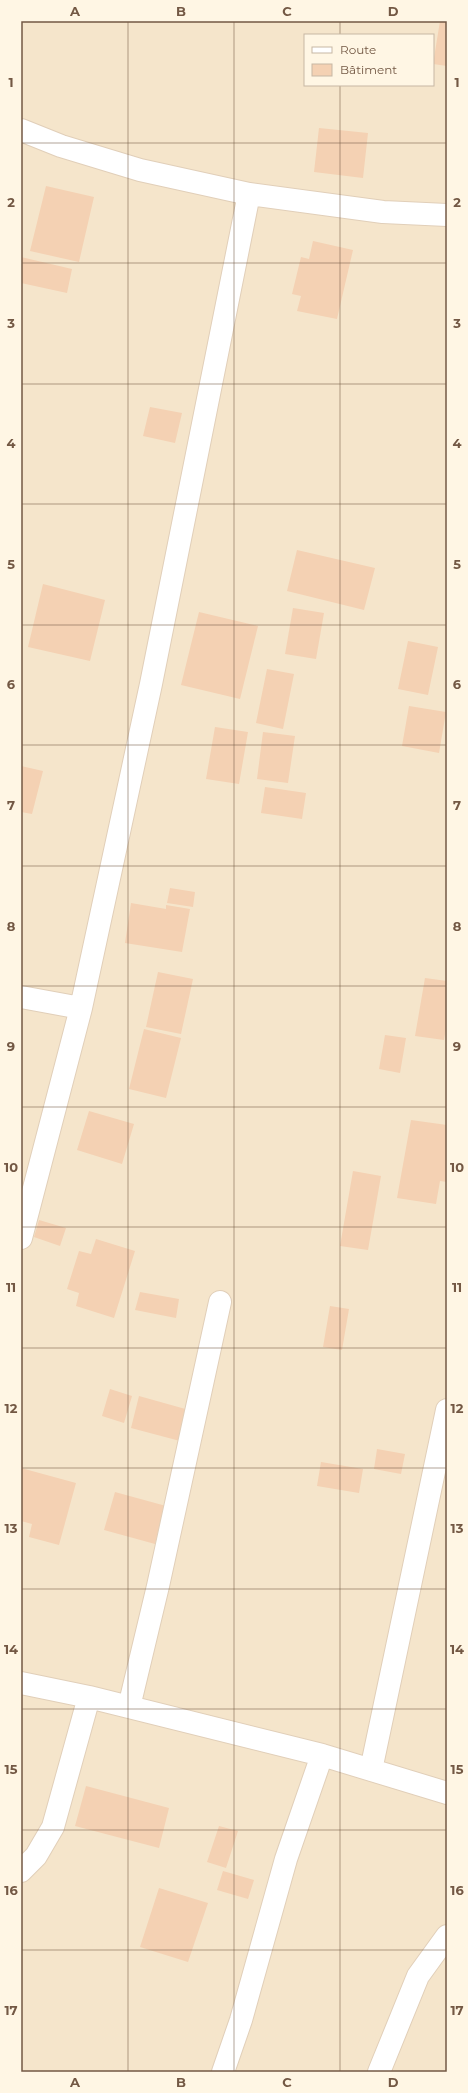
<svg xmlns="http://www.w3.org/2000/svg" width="468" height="2093" font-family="Montserrat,sans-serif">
<rect width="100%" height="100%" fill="#fdf3dc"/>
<path fill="#f5e5cb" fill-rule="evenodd" d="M21 21H447V2072H21ZM305 35H433V85H305Z"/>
<path fill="#f4d1b3" d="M440 21H447V66L433 64Z
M319 128 368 133 363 178 314 172Z
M46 186 94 197 79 262 30 251Z
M313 241 353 250 337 319 297 311 301 296 292 294 301 257 309 259Z
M21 257 72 269 67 293 21 283Z
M150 407 182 413 175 443 143 436Z
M297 550 375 568 364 610 287 591Z
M43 584 105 600 90 661 28 647Z
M293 608 324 613 316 659 285 654Z
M199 612 258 626 240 699 181 685Z
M408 641 438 647 428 695 398 689Z
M267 669 294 674 283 729 256 723Z
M409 706 446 712 439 753 402 746Z
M215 727 248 732 239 784 206 779Z
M263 732 295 736 288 783 257 779Z
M21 766 43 771 32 814 21 812Z
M265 787 306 793 302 819 261 813Z
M170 888 195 892 193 907 167 903Z
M131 903 166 909V905L190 909 182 952 125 943Z
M158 972 193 979 181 1034 146 1027Z
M425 978 447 981V1023L444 1040 415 1036Z
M144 1029 181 1038 166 1098 129 1089Z
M385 1035 406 1038 400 1073 379 1069Z
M89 1111 134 1124 122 1164 77 1150Z
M411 1120 447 1125V1182L440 1181 436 1204 397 1198Z
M353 1171 381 1176 368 1250 340 1246Z
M39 1220 66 1228 60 1246 34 1237Z
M96 1239 135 1251 114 1318 76 1306 79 1293 67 1289 79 1251 91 1254Z
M140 1292 179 1299 176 1318 135 1310Z
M330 1306 349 1309 342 1350 323 1347Z
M110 1389 132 1396 124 1423 102 1416Z
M139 1396 189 1410 180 1441 131 1428Z
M377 1449 405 1454 401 1474 374 1469Z
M321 1462 363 1469 359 1493 317 1486Z
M21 1468 76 1483 59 1545 29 1537 32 1524 21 1521Z
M115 1492 166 1506 155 1544 104 1530Z
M86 1786 169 1808 159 1848 75 1826Z
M219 1826 238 1831 226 1868 207 1862Z
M223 1871 254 1880 248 1899 217 1890Z
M159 1888 208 1903 188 1962 140 1947Z"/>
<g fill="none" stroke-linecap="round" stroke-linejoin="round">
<defs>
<path id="street" d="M21 130 61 146 140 170 249 194 383 212 447 215
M21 997 81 1008
M21 1238 81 1008 151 684 249 194
M21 1683 89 1697 322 1755 447 1793
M129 1707 158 1586 220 1302
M371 1770 447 1410
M21 1871 36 1856 53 1827 89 1697
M223 2072 241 2020 286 1859 322 1755
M379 2072 418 1976 447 1936"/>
</defs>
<use href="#street" stroke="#e1cfb9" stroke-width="24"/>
<use href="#street" stroke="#fff" stroke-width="22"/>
</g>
<path fill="none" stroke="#735844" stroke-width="1" stroke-opacity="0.55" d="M128 21V2072M234 21V2072M340 21V35M340 85V2072M21 143H447M21 263H447M21 384H447M21 504H447M21 625H447M21 745H447M21 866H447M21 986H447M21 1107H447M21 1227H447M21 1348H447M21 1468H447M21 1589H447M21 1709H447M21 1830H447M21 1950H447"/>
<rect width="468" height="2093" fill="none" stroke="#fff6e4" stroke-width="44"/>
<rect x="304" y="34" width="130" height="52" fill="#fff6e4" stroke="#c7b7a4"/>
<rect x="312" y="47" width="20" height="6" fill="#ffffff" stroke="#c7b7a4"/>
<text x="340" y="54" font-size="12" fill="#735844">Route</text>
<rect x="312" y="64" width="20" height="12" fill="#f4d1b3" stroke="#c7b7a4"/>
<text x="340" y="74" font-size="12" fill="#735844">Bâtiment</text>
<rect x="22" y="22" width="424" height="2049" fill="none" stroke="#735844" stroke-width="1.5"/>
<g font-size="13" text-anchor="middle" font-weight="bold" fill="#735844">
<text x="75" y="16">A</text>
<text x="181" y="16">B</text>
<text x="287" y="16">C</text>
<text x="393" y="16">D</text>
<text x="11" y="87">1</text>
<text x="457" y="87">1</text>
<text x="11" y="207">2</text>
<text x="457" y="207">2</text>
<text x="11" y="328">3</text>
<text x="457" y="328">3</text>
<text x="11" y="448">4</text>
<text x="457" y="448">4</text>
<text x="11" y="569">5</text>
<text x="457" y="569">5</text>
<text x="11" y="689">6</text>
<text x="457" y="689">6</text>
<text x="11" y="810">7</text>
<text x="457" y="810">7</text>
<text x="11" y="931">8</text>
<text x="457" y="931">8</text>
<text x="11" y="1051">9</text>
<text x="457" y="1051">9</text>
<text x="11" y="1172">10</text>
<text x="457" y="1172">10</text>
<text x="11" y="1292">11</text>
<text x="457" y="1292">11</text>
<text x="11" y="1413">12</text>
<text x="457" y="1413">12</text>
<text x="11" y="1533">13</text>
<text x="457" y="1533">13</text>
<text x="11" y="1654">14</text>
<text x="457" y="1654">14</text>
<text x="11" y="1774">15</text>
<text x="457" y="1774">15</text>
<text x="11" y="1895">16</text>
<text x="457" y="1895">16</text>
<text x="11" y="2015">17</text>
<text x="457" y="2015">17</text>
<text x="75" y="2087">A</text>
<text x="181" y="2087">B</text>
<text x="287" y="2087">C</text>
<text x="393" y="2087">D</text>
</g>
</svg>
